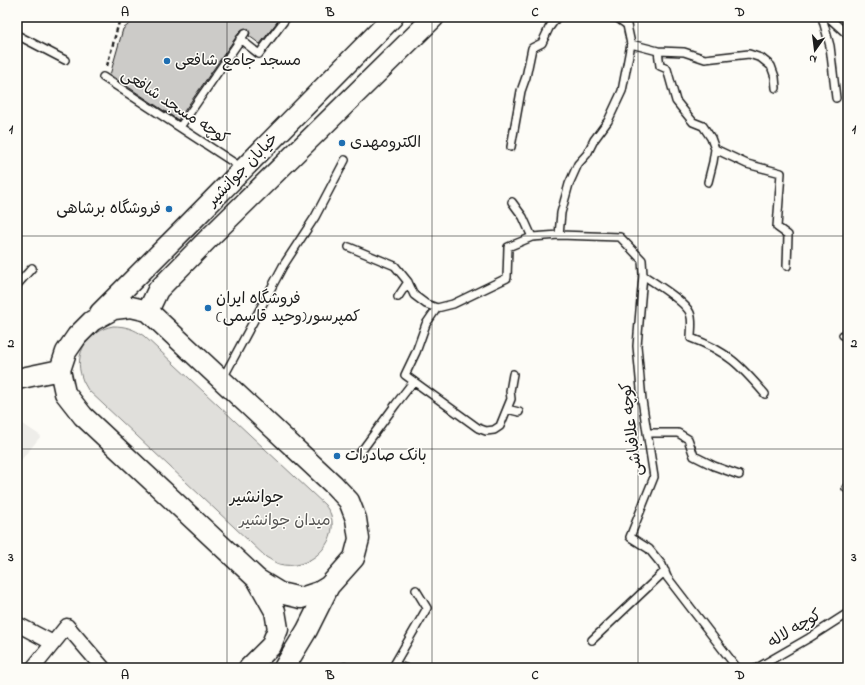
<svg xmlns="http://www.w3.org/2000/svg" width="865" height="685" font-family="'Indie Flower','Playpen Sans Arabic',sans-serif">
<rect width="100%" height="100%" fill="#fdfcf7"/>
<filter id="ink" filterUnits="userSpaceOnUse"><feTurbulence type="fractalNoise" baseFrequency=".025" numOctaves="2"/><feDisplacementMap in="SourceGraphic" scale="8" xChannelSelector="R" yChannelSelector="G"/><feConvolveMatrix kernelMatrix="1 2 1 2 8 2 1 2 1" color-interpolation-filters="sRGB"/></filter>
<g filter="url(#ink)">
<path fill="#eeede9" d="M17 420 41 436 17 465Z"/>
<path fill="#e0dfdb" stroke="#7e7e7c" d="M113 326C126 326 134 329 144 336L325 505C327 508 330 512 331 515 339 545 307 572 279 564 275 563 270 559 266 557L88 390C86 386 83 382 82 378 73 353 88 331 113 326Z"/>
<path fill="#cccbc8" stroke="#1c1c1c" d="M138 17H281L260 44 249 36 250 33 248 29 245 28 241 30 178 120 110 75 123 29Z"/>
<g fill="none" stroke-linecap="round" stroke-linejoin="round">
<defs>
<path id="service" d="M822 17 830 46 836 98
M828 17 848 35
M17 35 65 60
M240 39 259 54 287 17
M631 44 658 51 684 52 705 59 749 54 761 58 771 66 775 77 776 88
M658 51 660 66 667 69 676 101 693 122 703 126 711 138 715 149 713 162 708 182
M103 77 242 168
M180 127 245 33
M511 147 521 91 526 77 532 48 542 43 549 28 557 17
M715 149 747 164 781 173 777 227 788 235 787 266
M512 202 523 217 532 237
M559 235 561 213 569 184 578 164 587 154 594 140 608 121 622 91 631 44 627 25 616 17
M349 247 395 266 408 282 414 295 426 304 437 308 453 304 507 278 508 247 532 237 559 235 620 237 642 260 643 275 637 346 642 400 654 477 630 537 649 549 662 565 667 577 737 668
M643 275C654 283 685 301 690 313 693 321 691 329 691 338 727 351 741 366 765 394
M17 285 32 268
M398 297 408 282
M437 308 426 324 416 352 405 375 478 428 486 431 494 430 500 426 511 399 510 391 513 374
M843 335 848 338
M848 344V345
M223 378 283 266 315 217 345 160
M507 409 519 412
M647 433H678L688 439 694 456 714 466 739 475
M360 453 396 404 413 382
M846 488 848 489
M592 640 665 571
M394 665 405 668
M344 668 345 667 349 668
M391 668 394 665 427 608 416 590
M757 668 809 638 848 613"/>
<path id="minor" d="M17 624 53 643
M33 668 67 626 103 668"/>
<path id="secondary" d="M148 311 158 290 207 240 434 17
M100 313 186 227 393 17
M17 379 60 370
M249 668 271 646 278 629 275 611 257 579 83 416 65 393 60 370 66 352 77 336 92 321 114 309 131 307 148 311 334 485 349 501 356 519 359 539 354 558 329 586 319 592 301 598 280 593 257 579
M284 668 307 630 329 586"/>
</defs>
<use href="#service" stroke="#1c1c1c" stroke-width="10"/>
<use href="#minor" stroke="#1c1c1c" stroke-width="17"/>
<use href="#secondary" stroke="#1c1c1c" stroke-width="23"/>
<path stroke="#1c1c1c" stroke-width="2.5" stroke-dasharray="4 3" stroke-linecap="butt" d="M107 66 119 22 115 17"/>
<use href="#service" stroke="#fdfcf7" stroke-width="7"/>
<use href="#minor" stroke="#fdfcf7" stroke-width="14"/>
<use href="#secondary" stroke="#fdfcf7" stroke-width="20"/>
</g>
</g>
<path fill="none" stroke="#1c1c1c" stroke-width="1" stroke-opacity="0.55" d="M227 17V668M432 17V668M638 17V668M17 236H848M17 449H848"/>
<g fill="#1f6fb2" stroke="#fdfcf7" stroke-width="1.5">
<circle cx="167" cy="61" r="4"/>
<circle cx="342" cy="143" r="4"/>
<circle cx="169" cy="209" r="4"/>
<circle cx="208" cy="308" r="4"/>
<circle cx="337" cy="456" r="4"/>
</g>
<g text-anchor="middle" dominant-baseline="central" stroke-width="3" stroke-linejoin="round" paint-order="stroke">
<g font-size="16" fill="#1c1c1c" stroke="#fdfcf7" text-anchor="start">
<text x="175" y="61">مسجد جامع شافعی</text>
<text x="350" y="143">الکترومهدی</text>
<text x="161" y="209" text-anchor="end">فروشگاه برشاهی</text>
<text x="216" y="299">فروشگاه ایران<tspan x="216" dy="18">کمپرسور(وحید قاسمی)</tspan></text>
<text x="345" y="456">بانک صادرات</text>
</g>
<g font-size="16" fill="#1c1c1c" stroke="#fdfcf7">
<text transform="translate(175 107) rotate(33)">کوچه مسجد شافعی</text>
<text transform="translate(243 170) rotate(-46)">خیابان جوانشیر</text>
<text transform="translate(632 429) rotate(-97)">کوچه علافباشی</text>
<text transform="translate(795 629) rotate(-31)">کوچه لاله</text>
</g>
<g font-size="16" fill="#575655" stroke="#fdfcf7">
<text x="285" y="521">میدان جوانشیر</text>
</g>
<g font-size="17" fill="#1c1c1c" stroke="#fdfcf7">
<text x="257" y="497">جوانشیر</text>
</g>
</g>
<rect width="865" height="685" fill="none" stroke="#fdfcf7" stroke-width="44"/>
<g transform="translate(815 50) rotate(194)" stroke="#fdfcf7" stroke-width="3" paint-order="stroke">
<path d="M0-3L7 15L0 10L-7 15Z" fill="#1c1c1c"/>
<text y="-6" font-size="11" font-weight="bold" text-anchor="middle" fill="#1c1c1c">N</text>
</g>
<rect x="22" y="22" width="821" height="641" fill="none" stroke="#1c1c1c" stroke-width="1.5"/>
<g font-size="13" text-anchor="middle" font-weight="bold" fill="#1c1c1c">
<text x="125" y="16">A</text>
<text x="330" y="16">B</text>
<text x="535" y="16">C</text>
<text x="740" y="16">D</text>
<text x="11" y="133">1</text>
<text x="854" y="133">1</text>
<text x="11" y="347">2</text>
<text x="854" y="347">2</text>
<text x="11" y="561">3</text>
<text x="854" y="561">3</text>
<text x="125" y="679">A</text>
<text x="330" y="679">B</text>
<text x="535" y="679">C</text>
<text x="740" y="679">D</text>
</g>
</svg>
